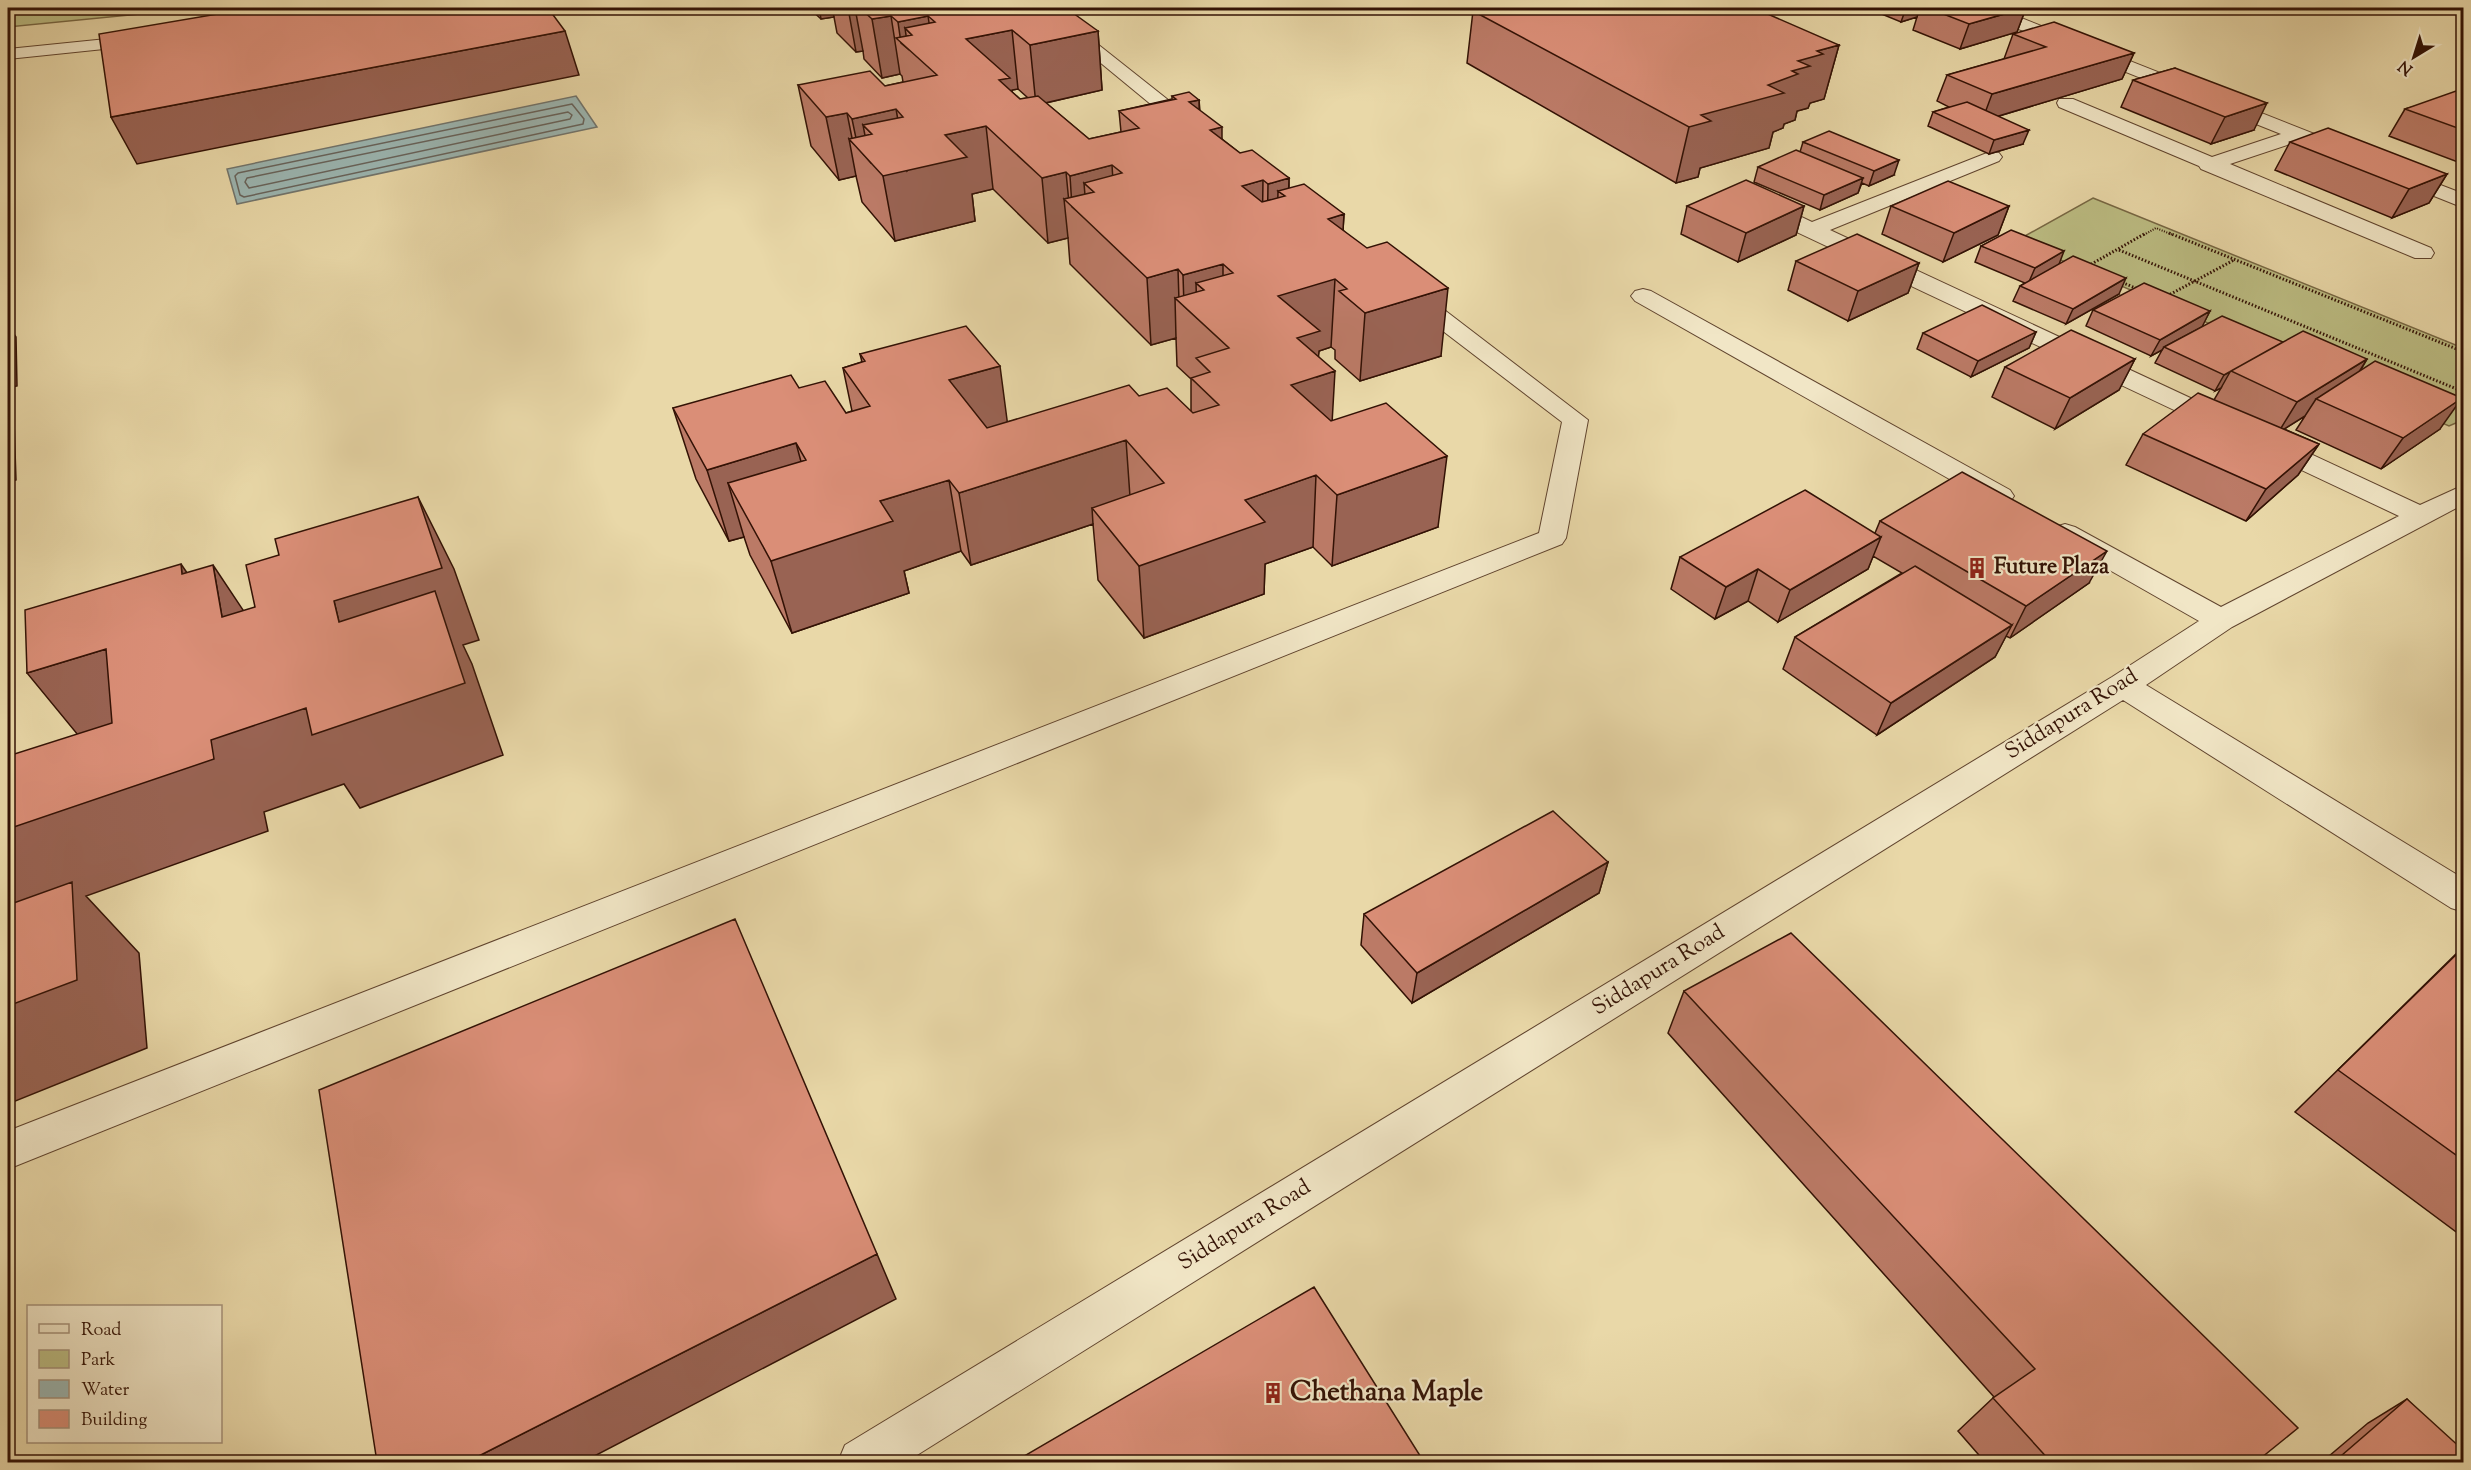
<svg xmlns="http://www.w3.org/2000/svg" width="2471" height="1470" font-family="'Sorts Mill Goudy',serif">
<rect width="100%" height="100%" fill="#e9d8a8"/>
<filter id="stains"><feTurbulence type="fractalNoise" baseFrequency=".00333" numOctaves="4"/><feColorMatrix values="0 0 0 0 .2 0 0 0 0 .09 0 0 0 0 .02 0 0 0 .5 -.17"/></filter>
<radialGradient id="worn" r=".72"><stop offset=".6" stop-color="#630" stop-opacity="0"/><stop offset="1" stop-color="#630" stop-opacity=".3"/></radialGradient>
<path fill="#bcbd83" stroke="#786844" stroke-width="1.5" d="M8 8H201L8 27Z
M2093 198 2463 348V420L2449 426 2016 241Z"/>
<path fill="#9cb7b3" stroke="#72756d" stroke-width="1.5" d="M576 96 597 127 237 204 227 169Z"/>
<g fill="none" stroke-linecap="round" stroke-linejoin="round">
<path stroke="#68645c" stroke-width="1.5" d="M572 104 584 119 583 124 244 197 240 195 235 176 238 173Z
M568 112 572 115 570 119 249 188 245 182 247 178Z"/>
<defs>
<path id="minor" d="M1034 8H1052L1201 126 1204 130 1201 134H1187Z
M1974 8H1996L2355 150 2358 154 2355 158 2348 160 2299 141 2230 164 2431 248 2434 253 2431 258H2415L2201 169 2199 166 2059 107 2057 103 2059 99H2073L2212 157 2281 134 1976 12Z
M146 35 152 36 155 40 152 44 8 59V49Z
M1992 151 1999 153 2002 157 1999 161 1830 230 2420 505 2464 485V504L2232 627 2146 685 2464 879V912L2451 908 2123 700 906 1462H838L845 1445 2112 677 2199 621 2055 539 2051 533 2055 527 2065 524 2075 527 2221 607 2399 516 1750 210 1747 205 1750 200H1766L1812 222Z
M2396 168 2464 194V208L2389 178 2386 174 2389 170Z
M1409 287 1417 289 1588 420 1566 538 1562 544 8 1169V1131L1539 533 1562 422 1401 299 1397 294 1401 289Z
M1643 289 1651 291 2010 490 2014 496 2010 502 2000 504 1990 502 1635 301 1631 296 1635 291Z"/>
</defs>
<use href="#minor" stroke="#60442e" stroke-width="2"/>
<path stroke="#331205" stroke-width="2" stroke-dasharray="1 1.5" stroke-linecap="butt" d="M2144 235 2156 228 2173 235"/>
<path stroke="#331205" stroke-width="3" stroke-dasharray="1.5 2" stroke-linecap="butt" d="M2169 233 2464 352
M2119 250 2464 392
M2088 266 2146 233
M2119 281 2140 290
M2167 296 2234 260"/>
<use href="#minor" fill="#f1e6c6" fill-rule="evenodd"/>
</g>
<path fill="#bb7a66" stroke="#331205" stroke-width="1.5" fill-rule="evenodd" d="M809 8H1042L1098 31 1102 90 1046 103 1089 139 1121 132 1119 111 1172 99V96L1199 100 1200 111 1222 139 1240 153 1289 178V189L1344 214 1343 230 1441 356 1360 381 1335 359V350L1331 347 1319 351 1318 356 1332 421 1438 527 1332 566 1313 547 1265 564 1264 594 1144 638 1098 580 1093 524 971 565 961 551 904 571 909 593 792 633 750 555 744 537 729 541 696 479 673 408 799 388 846 413 852 411 843 368 862 362 860 354 1007 422 1139 396 1191 412V379L1177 366 1176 338 1151 345 1070 264 1068 238 1048 243 993 189 972 194 975 221 895 241 862 202 856 176 839 180 811 146 798 85 885 86 903 82 902 76 900 74 882 78 864 59 863 51 856 52 837 33 834 17 821 19ZM1018 89 1028 98 1020 99 1012 92V90Z
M1867 8H2026L2017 32 1960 49 1913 30 1917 17 1901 22Z
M1505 9 1839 45 1824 99 1810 103 1808 108 1797 111 1795 120 1784 124 1783 128 1773 132 1769 148 1700 168 1698 177 1676 183 1467 63 1473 11Z
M2013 34 2134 53 2122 79 1999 116 2023 144 1989 154 1928 126 1933 112 1949 107 1937 101 1947 75 2004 59Z
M2175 68 2254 130 2211 144 2121 107 2133 80Z
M2463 94V164L2389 136 2405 109Z
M1803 142 1894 175 1869 186 1862 183 1858 193 1820 210 1754 182 1758 167 1800 152Z
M2290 142 2447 174 2429 203 2392 218 2275 170Z
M1687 206H1804L1796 235 1738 262 1681 234Z
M1891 206H2009L1998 235 1943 262 1882 234Z
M2463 238V250L2457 248Z
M1981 246 2059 264 2119 294 2066 324 2013 301 2020 286 2025 283 1975 262Z
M1796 261 1919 263 1908 293 1848 321 1788 290Z
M2093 310 2210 311 2202 326 2367 359 2360 371 2440 429 2381 469 2296 430 2305 416 2284 429 2319 444 2298 475 2246 521 2126 465 2143 434 2214 400 2221 388 2215 391 2155 363 2162 350 2151 356 2086 326Z
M2036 332 2029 348 1971 377 1917 349 1923 333Z
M2135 359 2119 390 2055 429 1992 397 2005 367Z
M1880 521 2089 583 2010 638 2006 636 1995 657 1877 735 1783 669 1795 637 1902 573 1873 556 1868 569 1778 622 1748 601 1715 619 1671 589 1680 557 1875 533Z
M1608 862 1599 893 1412 1003 1361 945 1364 914Z
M2463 947V1237L2295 1112Z
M1684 991 2256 1462H1985L1958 1431 1994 1397 1668 1033Z
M2407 1399 2463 1462H2322L2368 1423Z"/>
<path fill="#996353" stroke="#331205" stroke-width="1.5" d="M819 8H832L834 17 821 19Z
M848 8H855L863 51 856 52Z
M1906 8H1920L1917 17 1901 22Z
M2026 8 2017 32 1960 49 1969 24Z
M891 16 900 74 882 78 872 19Z
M928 16 937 75 912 35 905 28 908 49 901 43 898 22Z
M1012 30 1018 89 1012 90 1017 138 966 39Z
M565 31 579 75 137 164 111 117Z
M1098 31 1102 90 1036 105 1030 45Z
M1839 45 1824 99 1810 103 1808 108 1797 111 1795 120 1784 124 1783 128 1773 132 1769 148 1700 168 1698 177 1676 183 1689 127 1701 115 1817 51Z
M2134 53 2122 79 1982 121 1992 94Z
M1199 100 1200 162 1189 102Z
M2267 103 2254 130 2211 144 2225 117Z
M896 109 907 171 945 135 986 126 993 189 972 194 975 221 895 241 883 176 872 134 863 125 870 162 858 148 852 119Z
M847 113 853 143 849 139 856 176 839 180 826 117Z
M1222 127V190L1210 130Z
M2029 130 2023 144 1989 154 1994 140Z
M1899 160 1894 175 1869 186 1874 171Z
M1112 165 1116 230 1094 192 1084 183 1087 220 1072 207 1070 176Z
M1066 172 1069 203 1064 199 1068 238 1048 243 1042 178Z
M2447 174 2429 203 2392 218 2409 189Z
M1289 178 1287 243 1285 196 1278 191 1277 246 1267 249 1268 184Z
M1863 178 1858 193 1820 210 1824 195Z
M1263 180 1262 245 1242 186Z
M1804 206 1796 235 1738 262 1746 233Z
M2009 206 1998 235 1943 262 1954 233Z
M1344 214 1340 280 1335 279 1331 347 1319 351 1317 377 1335 371 1331 441 1291 385 1278 296 1328 219Z
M2064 251 2058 267 2028 284 2035 268Z
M1919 263 1908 293 1848 321 1858 291Z
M1223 264V331L1204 290 1196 283 1197 318 1184 306 1183 275Z
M1178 269 1179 301 1175 298 1176 338 1151 345 1147 278Z
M2126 278 2119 294 2066 324 2073 309Z
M1448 288 1441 356 1360 381 1365 313Z
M2210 311 2202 327 2164 347 2162 350 2151 356 2160 340Z
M8 325 16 337 17 386 8 388Z
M2036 332 2029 348 1971 377 1978 361Z
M2135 359 2119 390 2055 429 2070 398Z
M2367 359 2348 390 2316 399 2305 416 2278 433 2297 402Z
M1000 366 1009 435 961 450 949 380Z
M2230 372 2221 388 2215 391 2224 375Z
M2462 398 2440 429 2381 469 2403 438Z
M8 413 14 421 16 480 8 482Z
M1126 440 1131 511 1092 508 1093 524 971 565 959 493Z
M796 443 815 514 728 483 744 537 729 541 707 470Z
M2319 444 2298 475 2246 521 2266 489Z
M1447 456 1438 527 1332 566 1337 495Z
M1316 475 1313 547 1265 564 1264 594 1144 638 1139 566 1245 500Z
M949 480 961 551 904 571 909 593 792 633 771 561 880 501Z
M418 497 454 569 479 640 463 645 472 664 503 755 360 808 344 784 264 812 268 831 86 896 139 953 147 1048 8 1104V829L211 740 339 622 334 601Z
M1881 537 1868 569 1778 622 1790 590Z
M2107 551 2089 583 2010 638 2026 606Z
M181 564 230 636 182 574Z
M213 565 261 637 222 617Z
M1758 569 1748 601 1715 619 1726 587Z
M2012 625 1995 657 1877 735 1891 703Z
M106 649 161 722 87 746 27 673Z
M1608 862 1599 893 1412 1003 1417 973Z
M877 1254 896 1299 583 1462H467Z"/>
<path fill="#da8e77" stroke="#331205" stroke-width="1.5" d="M253 8H548L565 31 111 117 99 34Z
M860 8H1042L1044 9 1049 8H1066L1098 31 1030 45 1012 30 966 39 1010 78 999 80 1020 99 1038 96 1089 139 1139 128 1119 111 1176 99 1172 96 1189 92 1199 100 1189 102 1222 127 1210 130 1240 153 1252 150 1289 178 1268 184 1263 180 1242 186 1262 202 1285 196 1278 191 1304 184 1344 214 1328 219 1367 248 1387 242 1448 288 1365 313 1339 291 1347 289 1335 279 1278 296 1320 331 1297 338 1335 371 1291 385 1331 421 1386 403 1447 456 1337 495 1316 475 1245 500 1265 522 1139 566 1092 508 1164 483 1126 440 959 493 949 480 880 501 893 521 771 561 728 483 806 460 796 443 707 470 673 408 791 375 799 388 825 381 846 413 870 406 843 368 865 361 860 354 966 326 1000 366 949 380 987 428 1129 385 1139 396 1167 388 1193 413 1219 405 1191 378 1210 372 1196 358 1229 348 1175 298 1204 290 1196 283 1233 273 1223 264 1183 275 1178 269 1147 278 1064 199 1094 192 1084 183 1122 173 1112 165 1070 176 1066 172 1042 178 986 126 945 135 967 157 883 176 849 139 872 134 863 125 903 117 896 109 852 119 847 113 826 117 798 85 870 71 885 86 937 75 896 38 912 35 905 28 935 22 928 16 898 22 891 16 872 19Z
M1489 8H1501L1505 9 1515 8H1754L1839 45 1817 51 1823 54 1798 61 1810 66 1792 71 1798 74 1768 85 1784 93 1701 115 1711 121 1689 127 1473 11Z
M1928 8H2025L1969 24Z
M2054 22 2134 53 1992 94 1947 75 2046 47 2013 34Z
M2175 68 2267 103 2225 117 2133 80Z
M2456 91 2463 94V130L2405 109Z
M1967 102 2029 130 1994 140 1933 112Z
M2328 128 2447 174 2409 189 2290 142Z
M1829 131 1899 160 1874 171 1803 142Z
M1796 150 1863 178 1824 195 1758 167Z
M1746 180 1804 206 1746 233 1687 206Z
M1948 181 2009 206 1954 233 1891 206Z
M2011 230 2064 251 2035 268 1981 246Z
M1857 234 1919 263 1858 291 1796 261Z
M2073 256 2126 278 2073 309 2020 286Z
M2144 283 2210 311 2160 340 2093 310Z
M1982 305 2036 332 1978 361 1923 333Z
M2222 316 2283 342 2224 375 2164 347Z
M2071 330 2135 359 2070 398 2005 367Z
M2303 331 2367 359 2297 402 2231 371Z
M2375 361 2462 398 2403 438 2316 399Z
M2198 393 2319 444 2266 489 2143 434Z
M1962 472 2107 551 2026 606 1880 521Z
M1805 490 1881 537 1790 590 1758 569 1726 587 1680 557Z
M418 497 442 568 334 601 339 622 435 591 465 683 312 735 306 708 211 740 214 759 8 829V756L112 723 106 649 27 673 25 610 181 564 182 574 213 565 222 617 255 607 246 565 279 555 275 539Z
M1915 566 2012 625 1891 703 1795 637Z
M1553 811 1608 862 1417 973 1364 914Z
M72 882 77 980 8 1006V905Z
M735 919 877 1254 467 1462H377L319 1090Z
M1791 933 2298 1428 2256 1462H2051L1993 1398 2035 1369 1684 991Z
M2463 948V1160L2338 1070Z
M1314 1287 1424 1462H1014Z
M2407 1399 2463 1450V1462H2334Z"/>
<defs>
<symbol id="building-bare" viewBox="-9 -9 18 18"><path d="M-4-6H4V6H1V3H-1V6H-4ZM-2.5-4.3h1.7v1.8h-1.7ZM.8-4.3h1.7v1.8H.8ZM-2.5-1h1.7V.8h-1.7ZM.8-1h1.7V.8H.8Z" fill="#8f2418" stroke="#f1e6c6" stroke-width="2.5" paint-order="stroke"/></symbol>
</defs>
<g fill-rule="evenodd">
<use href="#building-bare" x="1962" y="553" width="30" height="30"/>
<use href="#building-bare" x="1258" y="1378" width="30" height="30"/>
</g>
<g text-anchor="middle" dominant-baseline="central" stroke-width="4.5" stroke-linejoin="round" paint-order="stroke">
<g font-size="22" font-weight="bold" fill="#331205" stroke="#f1e6c6" text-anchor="start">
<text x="1994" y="568">Future Plaza</text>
</g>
<g font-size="22" fill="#331205" stroke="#f1e6c6">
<text transform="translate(2072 715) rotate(-32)">Siddapura Road</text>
<text transform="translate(1659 971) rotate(-32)">Siddapura Road</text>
<text transform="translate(1245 1226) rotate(-32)">Siddapura Road</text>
</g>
<g font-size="27" font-weight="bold" fill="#331205" stroke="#f1e6c6" text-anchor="start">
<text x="1290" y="1393">Chethana Maple</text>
</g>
</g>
<rect width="2471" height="1470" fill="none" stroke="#e9d8a8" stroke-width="30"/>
<rect x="9" y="9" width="2453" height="1452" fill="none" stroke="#331205" stroke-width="3"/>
<rect x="15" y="15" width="2441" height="1440" fill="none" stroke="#331205" stroke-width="1.5"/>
<rect x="27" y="1305" width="195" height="138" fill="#f1e6c6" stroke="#a59179" stroke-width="1.5"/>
<rect x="39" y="1324" width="30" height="9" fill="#f1e6c6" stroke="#a59179" stroke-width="1.5"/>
<text x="81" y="1335" font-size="18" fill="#331205">Road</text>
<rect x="39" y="1350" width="30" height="18" fill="#bcbd83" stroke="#a59179" stroke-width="1.5"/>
<text x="81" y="1365" font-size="18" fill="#331205">Park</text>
<rect x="39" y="1380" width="30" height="18" fill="#9cb7b3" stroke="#a59179" stroke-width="1.5"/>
<text x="81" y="1395" font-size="18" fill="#331205">Water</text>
<rect x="39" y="1410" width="30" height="18" fill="#da8e77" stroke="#a59179" stroke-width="1.5"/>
<text x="81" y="1425" font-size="18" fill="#331205">Building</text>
<g transform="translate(2414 57) rotate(218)" stroke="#f1e6c6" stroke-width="4.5" paint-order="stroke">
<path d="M0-4.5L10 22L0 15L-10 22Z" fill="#331205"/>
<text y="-9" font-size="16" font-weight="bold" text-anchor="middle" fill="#331205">N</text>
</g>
<rect width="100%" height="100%" filter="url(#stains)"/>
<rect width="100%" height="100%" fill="url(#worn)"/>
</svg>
